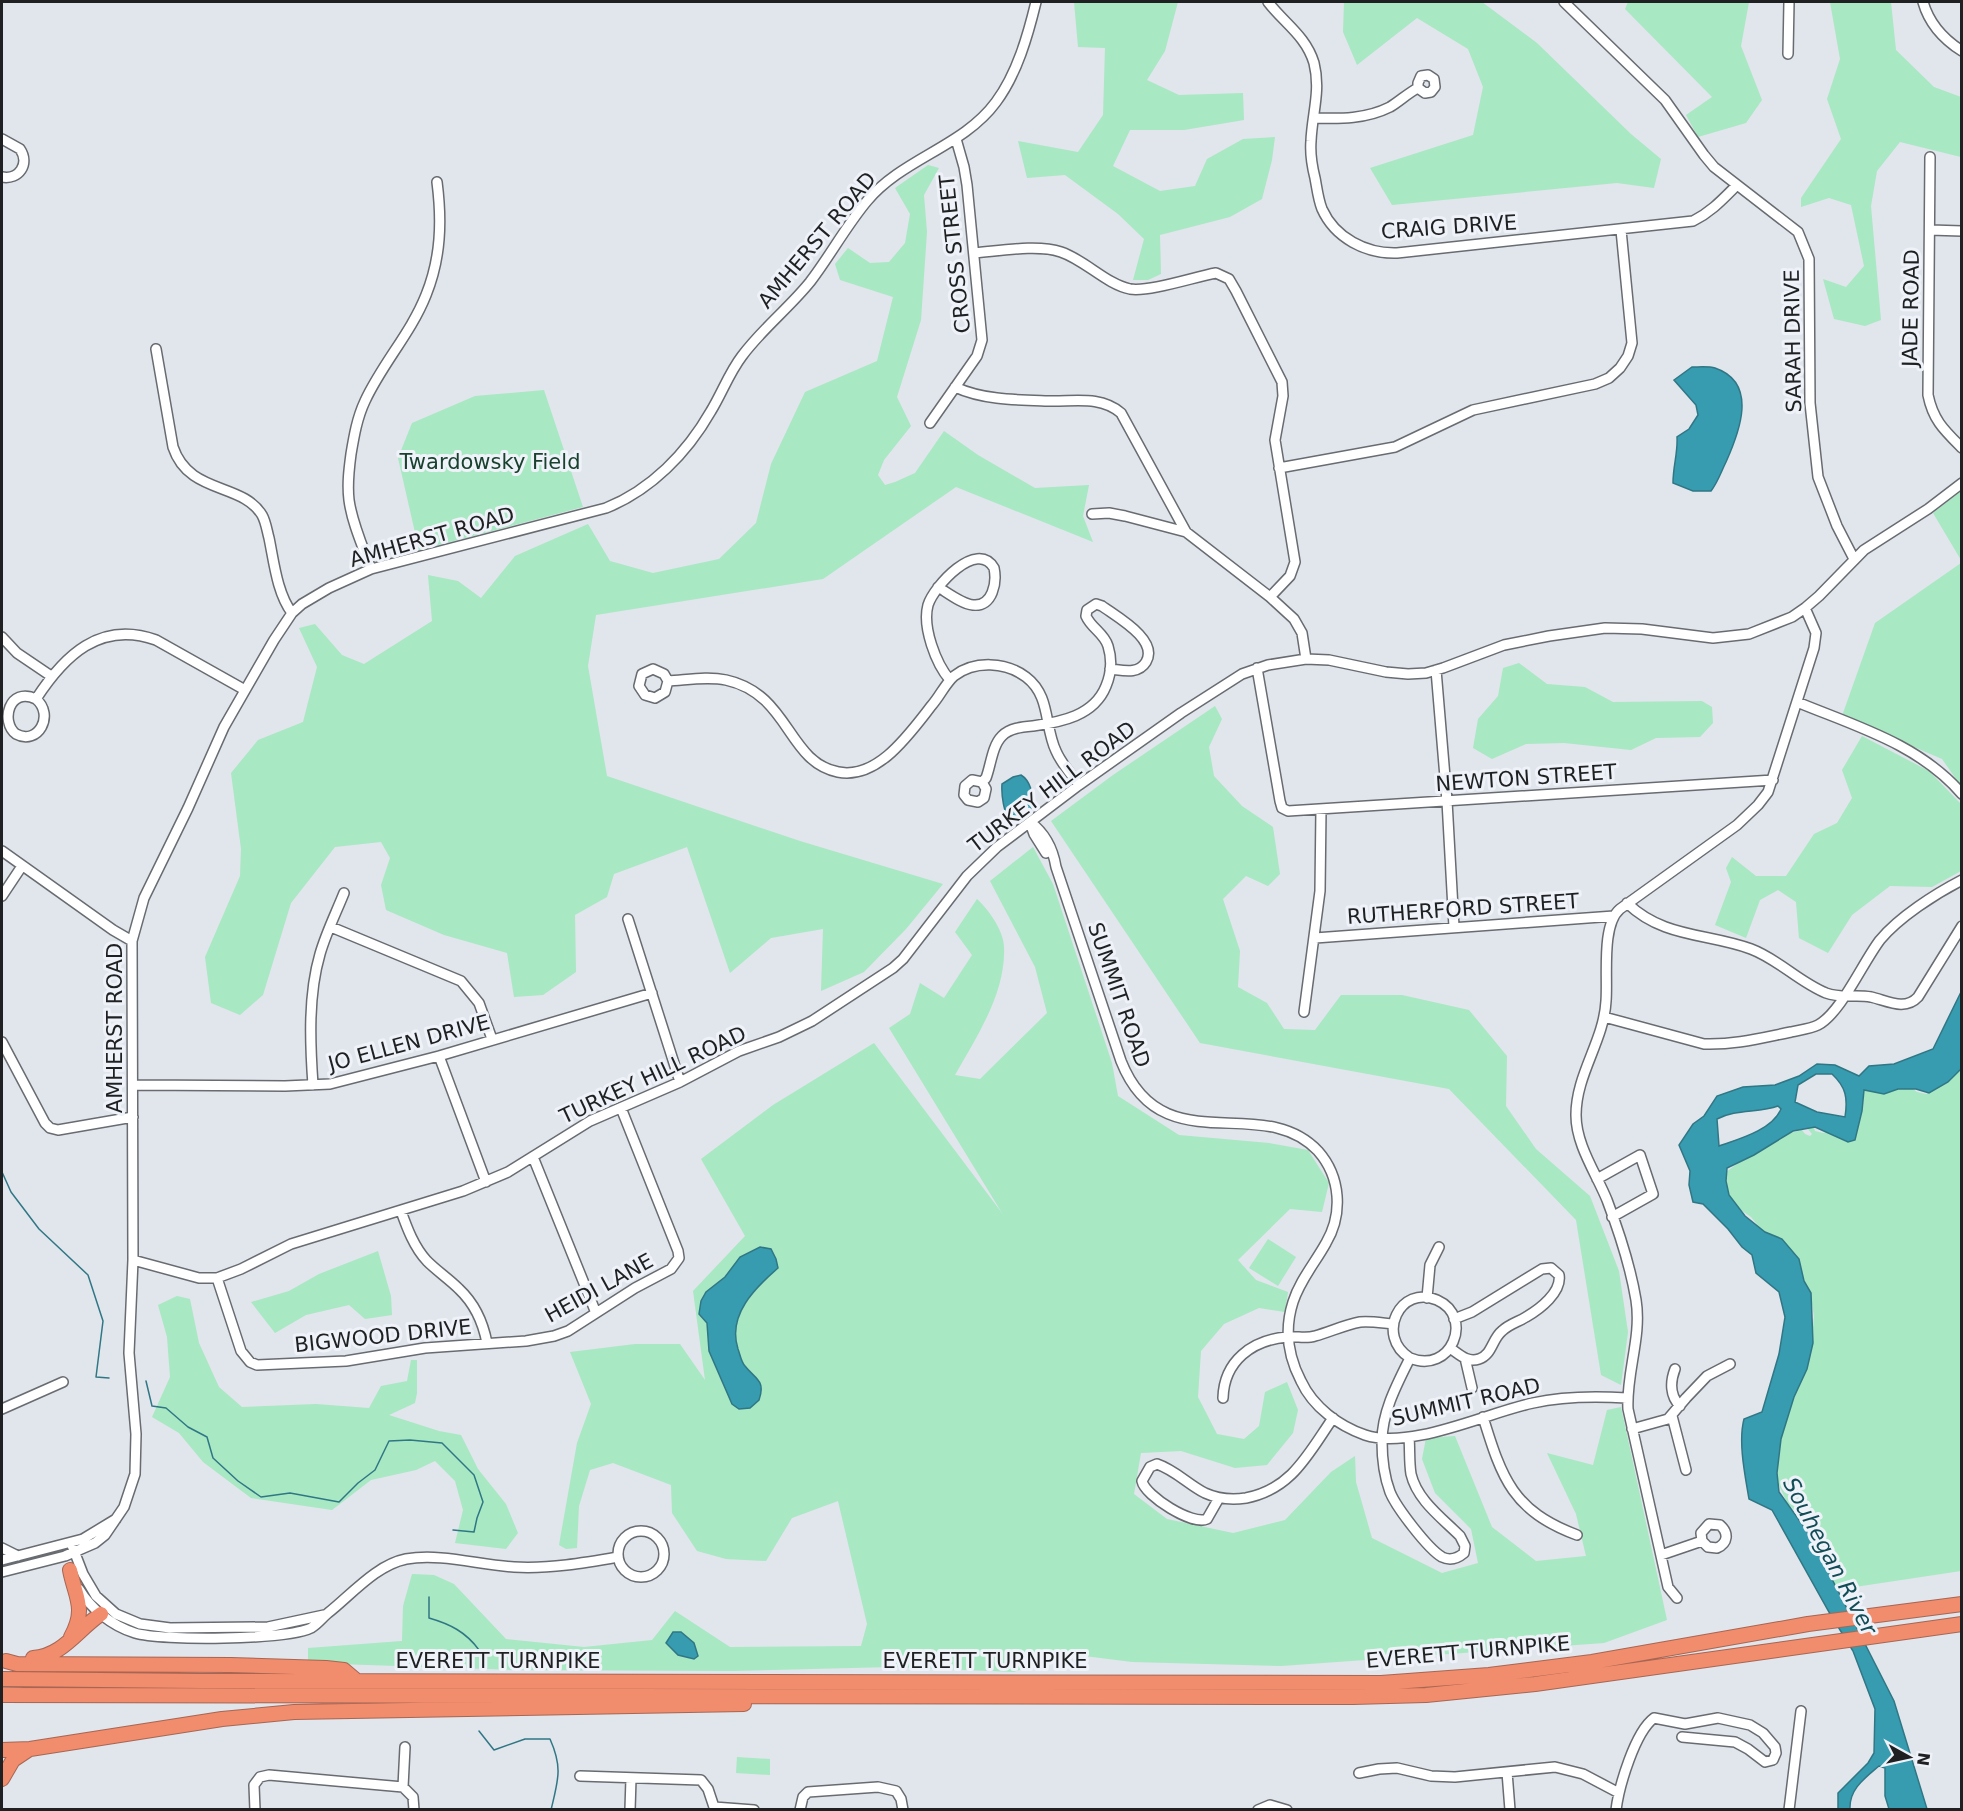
<svg xmlns="http://www.w3.org/2000/svg" width="1963" height="1811" font-family="'DejaVu Sans',sans-serif">
<rect width="100%" height="100%" fill="#e1e5ec"/>
<path fill="#a8e8c3" d="M1074 2H1178L1165 51 1147 80 1179 95 1243 93 1244 120 1184 130H1130L1113 166 1160 191 1195 186 1207 159 1243 139 1275 137 1272 160 1262 199 1230 217 1160 235 1161 274 1148 280H1133L1144 239 1118 214 1065 175 1027 178 1018 141 1078 152 1103 115 1105 48 1078 47Z
M1344 2H1482L1537 43 1631 134 1661 159 1654 188 1617 183 1392 205 1370 168 1473 135 1483 87 1468 49 1417 18 1357 65 1343 32Z
M1628 2H1749L1741 46 1762 100 1746 123 1698 137 1686 115 1712 97 1625 9Z
M1830 2H1891L1896 50 1934 87 1961 97V157L1900 142 1877 171 1871 206 1881 320 1865 326 1834 319 1823 279 1846 287 1864 266 1851 205 1829 198 1801 207V198L1841 139 1827 99 1840 59Z
M928 165 939 168 924 195 927 232 921 320 897 397 911 426 884 460 878 475 885 485 895 482 915 473 944 431 978 455 1035 488 1089 485 1083 516 1093 542 956 487 823 579 596 615 588 666 607 776 800 841 943 884 906 929 864 972 821 991 823 929 771 938 730 973 687 847 614 874 607 897 575 915 576 972 543 995 514 997 507 953 444 935 386 910 381 885 390 858 381 842 335 847 291 903 263 995 240 1015 211 1003 205 957 240 876 241 849 231 773 258 740 303 722 317 667 299 628 315 624 342 655 364 664 432 621 428 575 458 581 481 598 515 556 588 524 610 561 653 573 719 559 756 523 771 464 805 392 877 361 893 297 840 280 835 264 848 248 870 263 889 262 905 243 910 214 895 188Z
M544 390 583 507 419 550 398 458 412 423 475 396Z
M1961 491V560L1933 513Z
M1961 563V786L1942 759 1842 716 1875 623Z
M1519 663 1547 684 1585 687 1613 702 1702 701 1712 707 1713 723 1700 737 1656 738 1631 750 1564 743 1526 744 1492 759 1473 748 1478 719 1498 696 1503 668Z
M1215 706 1222 719 1209 747 1214 776 1242 806 1273 827 1280 874 1268 886 1246 876 1223 899 1240 951 1238 987 1267 1003 1284 1029 1315 1030 1341 995H1402L1469 1010 1507 1056 1506 1106 1536 1149 1590 1196 1619 1271 1628 1332 1621 1385 1601 1375 1576 1220 1449 1089 1200 1043 1051 821 1113 775Z
M1862 736 1929 771 1961 804V871L1932 887 1890 886 1852 915 1828 953 1799 938 1796 902 1778 890 1760 900 1746 938 1715 925 1731 882 1726 868 1732 857 1756 876H1786L1814 834 1837 823 1852 798 1842 770Z
M1033 847 1053 884 1112 1063 1118 1096 1179 1135 1269 1143 1308 1150 1329 1183 1322 1212 1290 1209 1238 1260 1256 1280 1288 1292 1285 1312 1259 1308 1224 1324 1201 1351 1198 1397 1217 1434 1244 1439 1259 1426 1265 1392 1287 1382 1298 1410 1293 1433 1267 1465 1235 1468 1181 1451 1141 1453 1134 1494 1167 1519 1233 1533 1285 1520 1331 1472 1355 1456 1356 1482 1372 1538 1442 1573 1478 1563 1471 1529 1435 1493 1422 1459 1426 1438 1455 1436 1492 1527 1536 1561 1586 1556 1576 1514 1547 1453 1593 1465 1607 1410 1621 1407 1667 1620 1604 1643 1281 1666 1132 1662 1061 1653 1014 1672 892 1667 732 1671 514 1670 308 1663V1648L402 1641 403 1606 412 1574 434 1575 454 1584 506 1639 584 1647 652 1640 675 1611 730 1647 861 1646 867 1624 838 1501 792 1518 766 1561 726 1559 697 1551 672 1513 671 1485 613 1463 590 1470 579 1506 577 1548 566 1549 559 1545 577 1443 591 1404 570 1352 635 1344H680L705 1380 693 1291 745 1236 701 1159 773 1105 874 1043 1002 1213 889 1028 910 1014 920 983 944 998 972 955 955 932 977 899C988 909 1004 931 1004 947 1006 993 977 1036 955 1075L980 1079 1047 1013 1035 967 990 881Z
M1961 1069V1571L1835 1590 1831 1582 1832 1575 1823 1568 1814 1547 1813 1538 1798 1514 1787 1503 1779 1485 1776 1467 1777 1441 1812 1338 1814 1316 1812 1304 1780 1238 1765 1234 1751 1217 1738 1208 1727 1196 1724 1178 1726 1172 1741 1161 1756 1154 1760 1149 1787 1134 1802 1130 1805 1134 1810 1136 1812 1134 1807 1128 1813 1126 1815 1131 1823 1133 1858 1126 1860 1122 1858 1119C1863 1108 1860 1101 1863 1090H1865L1866 1088 1913 1089 1917 1092 1926 1094Z
M1268 1239 1296 1257 1278 1286 1249 1268Z
M378 1251 391 1296 392 1315 365 1319 349 1305 306 1315 275 1333 251 1302 289 1291 319 1274Z
M177 1296 190 1299 199 1343 219 1387 242 1407 316 1404 369 1408 381 1386 407 1381 411 1360H417V1393L415 1403 389 1415 439 1431 461 1435 478 1469 506 1504 518 1533 506 1549 455 1543 463 1510 455 1481 435 1461 416 1470 371 1480 332 1510 251 1498 203 1462 179 1433 152 1417 170 1377 167 1337 158 1305Z
M737 1757 770 1759V1775L736 1773Z"/>
<path fill="#379cb0" stroke="#307785" stroke-width="1.5" fill-rule="evenodd" d="M1692 367C1699 367 1709 366 1715 368 1759 383 1739 433 1726 462 1721 472 1718 482 1711 491H1693L1673 483C1673 466 1678 453 1677 437L1689 429 1698 415 1696 405 1674 380Z
M1021 775C1039 786 1036 828 1008 821 1004 809 1001 797 1002 784L1013 777Z
M1961 992V1069L1948 1082 1929 1093 1916 1089H1898L1884 1094 1864 1090 1862 1111 1855 1140 1848 1142 1815 1127 1793 1131 1754 1155 1727 1168 1726 1181 1729 1195 1745 1216 1765 1232 1782 1239 1799 1259 1804 1281 1811 1293 1813 1343 1807 1369 1794 1397 1781 1439 1777 1473 1779 1492 1809 1534 1894 1701 1927 1809H1889L1885 1796V1768L1879 1766C1865 1778 1849 1789 1850 1809H1838V1793L1868 1763 1874 1753 1875 1709 1853 1651 1829 1612 1772 1510 1749 1499C1745 1475 1738 1442 1744 1419L1762 1412 1779 1354 1785 1317 1779 1292 1756 1273 1752 1255 1742 1247 1728 1229 1703 1204 1693 1202 1689 1185 1690 1171 1679 1145 1693 1124 1704 1116 1717 1096 1743 1087 1775 1085 1799 1076 1817 1064 1835 1065 1859 1076 1869 1066 1894 1064 1933 1049ZM1816 1074H1832C1846 1087 1848 1098 1845 1117L1817 1112 1795 1102 1798 1085ZM1778 1106 1781 1109C1772 1130 1739 1139 1719 1146L1717 1119C1736 1109 1759 1113 1778 1106Z
M760 1247 771 1249 776 1259 778 1268C755 1288 727 1315 738 1349 740 1354 741 1362 745 1366 755 1379 766 1380 759 1400L750 1408 739 1409 732 1404 709 1351 707 1323 699 1314 701 1301 706 1292 725 1277 740 1257Z
M673 1632H681L694 1643 698 1656 694 1659 678 1655 666 1643Z"/>
<g fill="none" stroke-linecap="round" stroke-linejoin="round">
<path stroke="#307785" stroke-width="1.5" d="M2 1172 11 1192 39 1229 88 1275 103 1321 96 1377 109 1378
M146 1381 152 1406 166 1408 188 1427 207 1437 213 1458 238 1481 261 1497 290 1493 339 1502 358 1483 375 1470 389 1441 410 1440 442 1443 474 1475 483 1502 477 1518 474 1532 453 1530
M429 1597V1618C450 1624 466 1632 479 1650
M479 1731 494 1750 525 1739H550C563 1768 558 1780 551 1810"/>
<defs>
<path id="minor" d="M1268 2C1284 23 1306 36 1314 63 1321 91 1312 114 1311 141 1310 153 1312 166 1315 178 1317 188 1318 199 1322 209 1335 238 1366 254 1397 253L1693 221C1711 212 1722 200 1736 186
M1564 2 1665 100 1704 155 1714 167 1798 232 1809 259 1810 403 1818 477 1837 526 1854 559
M1923 2C1929 23 1943 39 1962 51
M1788 54 1789 2
M1314 118C1341 119 1366 119 1390 107 1400 101 1408 93 1418 88L1425 93 1431 92 1435 87 1434 79 1428 75 1421 76 1418 83V88
M2 139 20 149C30 164 19 180 2 177
M1930 157 1928 395C1933 420 1944 430 1962 448
M1930 230 1962 231
M974 253C999 251 1038 244 1061 252 1085 260 1106 284 1130 289 1150 292 1194 277 1216 273L1229 279 1236 291 1282 382 1283 396 1275 440 1295 562 1290 576 1270 597
M156 349 173 447C189 495 242 482 262 515 266 522 267 531 269 538 274 562 277 593 292 613
M955 387C983 400 1017 400 1048 401 1073 402 1100 395 1121 413L1186 532
M930 423 977 356 982 340 967 185 964 167 956 139
M1279 468 1395 447 1473 410 1595 384 1609 378 1620 368 1628 356 1632 343 1621 230
M1092 514 1109 513 1125 516 1186 532 1270 597 1294 619 1302 633 1306 659
M371 569C363 547 352 523 349 500 347 484 349 469 351 454 354 436 357 418 365 401 382 364 411 333 426 295 441 258 442 221 437 182
M938 587C948 593 962 604 973 605 993 607 997 582 994 568 977 539 934 586 928 605 922 627 936 664 950 680
M2 637 17 653 51 676
M1257 668 1280 801 1282 808 1288 811 1773 780
M1436 670 1447 801 1454 927
M668 681 665 692 655 698 645 695 639 686 642 674 653 669 664 674 668 681C687 680 707 676 726 680 790 694 787 762 838 772 878 780 910 733 932 705 940 696 945 684 954 676 975 660 1006 662 1026 677 1051 696 1044 726 1056 751 1061 763 1071 774 1079 785
M36 699C9 686 0 722 16 734 38 746 55 715 36 699 64 656 100 620 156 640L245 690
M1797 702C1855 726 1919 744 1962 794
M982 782 986 789 984 798 978 802 968 800 964 795 965 786 972 780 982 782 986 778C991 765 992 746 1002 736 1010 728 1022 727 1033 726 1061 722 1094 716 1106 686 1111 674 1112 659 1108 646 1104 633 1091 628 1086 616L1087 610 1096 604 1102 606C1117 617 1159 640 1146 662 1138 675 1122 670 1110 669
M1030 822C1045 833 1053 849 1056 867L1121 1061C1162 1165 1262 1091 1318 1151 1341 1177 1343 1214 1326 1243 1315 1263 1300 1280 1293 1302 1284 1330 1288 1356 1301 1381 1313 1407 1339 1426 1365 1435 1411 1450 1486 1413 1533 1403 1564 1396 1595 1396 1627 1398
M1030 823 1034 834 1046 853
M2 851 113 930 132 941
M2 896 22 866
M1627 903C1663 938 1707 933 1751 949 1778 959 1799 982 1826 993 1842 999 1855 994 1871 997 1888 1001 1905 1011 1918 997L1962 926
M628 919 680 1082
M331 927 461 981 479 1003 492 1039
M1315 938 1614 916
M1304 1012 1320 891 1321 809
M1604 1017 1704 1044C1735 1045 1761 1038 1791 1032 1799 1030 1810 1029 1818 1025 1841 1013 1863 962 1880 940 1899 917 1935 894 1962 880
M2 1042 45 1123 50 1128 58 1130 133 1117
M439 1056 486 1182
M134 1085 285 1086 330 1084 439 1056 652 993
M313 1085C310 1043 308 995 320 954 326 933 336 913 344 893
M533 1157 596 1313
M1597 1179 1640 1155 1653 1194 1612 1217
M401 1211C407 1228 414 1247 427 1261 437 1271 449 1279 459 1289 475 1304 483 1322 487 1343
M133 1260 199 1278H217L241 1269 291 1244 463 1191 508 1172 590 1121 680 1082 739 1051 779 1037 812 1021 893 968 903 959 967 876 997 847 1079 785 1181 713 1242 674 1268 665 1306 659 1329 660 1386 672 1408 674 1426 673 1443 668 1504 645 1549 636 1605 628 1642 629 1713 638 1749 634 1792 617 1805 608 1819 596 1864 550 1928 509 1962 483
M217 1278 241 1351 250 1362 257 1365 346 1361 425 1348 526 1341 554 1336 568 1331 635 1288 671 1269 679 1258 678 1251 621 1108
M1427 1298 1430 1265 1439 1247
M1450 1348C1459 1354 1467 1363 1479 1359 1492 1355 1492 1339 1502 1331 1509 1324 1518 1322 1526 1317 1540 1309 1562 1292 1559 1275L1551 1268 1542 1269 1472 1312 1454 1319
M1465 1358 1472 1388
M1675 1369C1670 1382 1670 1396 1680 1406
M1223 1398C1224 1361 1252 1340 1287 1337 1297 1336 1306 1339 1315 1336 1330 1332 1344 1325 1360 1322 1371 1321 1382 1323 1393 1324
M2 1409 63 1382
M1672 1416 1686 1470
M1483 1417C1502 1479 1513 1511 1577 1535
M1632 1429 1668 1419 1686 1398 1707 1376 1730 1364
M1409 1437C1410 1449 1409 1462 1411 1474 1417 1500 1442 1518 1460 1536L1465 1546 1464 1553C1458 1558 1450 1561 1442 1557 1428 1549 1396 1507 1390 1492 1384 1476 1382 1458 1382 1441 1382 1412 1397 1384 1410 1358 1451 1375 1475 1317 1437 1300 1400 1284 1375 1336 1410 1358
M1219 1498 1207 1519C1193 1526 1145 1496 1142 1481L1150 1467 1157 1464C1175 1470 1189 1485 1205 1493 1218 1499 1232 1500 1246 1498 1292 1489 1308 1454 1333 1418
M618 1554a23 23 0 1 1 46 0a23 23 0 1 1-46 0Z
M71 1543 83 1574 96 1596 116 1614 140 1624 170 1628 268 1627 324 1615
M2 1548 18 1556
M1661 1555 1702 1541 1708 1547 1717 1548C1728 1543 1729 1533 1720 1525L1709 1524 1701 1533 1702 1541
M2 1560 83 1539 116 1519
M2 1572 65 1556 95 1543 105 1535 124 1507 135 1474 136 1434 129 1353 133 1260 132 941 144 898 188 808 224 727 274 640 292 613 302 604 329 588 371 569 606 508C651 490 687 453 711 411 722 393 729 373 742 356 762 329 789 308 810 282 830 256 846 226 867 201 903 158 963 147 996 102 1017 74 1028 35 1036 2
M79 1589C91 1609 112 1626 135 1633 161 1641 287 1640 311 1628 318 1624 322 1618 328 1613 351 1595 376 1565 406 1559 441 1553 479 1565 514 1567 549 1569 584 1563 618 1557
M1677 1598 1668 1587 1628 1409C1626 1373 1642 1337 1636 1300 1631 1270 1618 1229 1607 1200 1596 1173 1576 1145 1576 1115 1576 1074 1604 1041 1606 1001 1608 977 1601 925 1620 909L1737 825 1758 805 1768 792 1814 648 1816 633 1805 608
M1507 1772 1510 1810
M1359 1773 1379 1769 1397 1768 1431 1776 1455 1777 1555 1767 1583 1774 1619 1793
M580 1776 701 1780 708 1789 714 1807 754 1810
M403 1787 405 1747
M255 1810 254 1785 260 1777 269 1775 403 1787 413 1797 414 1810
M630 1810 631 1778
M800 1810 803 1797 808 1792 878 1787 896 1791 901 1799 903 1810
M1258 1810 1270 1805 1287 1810
M1616 1810C1619 1786 1635 1732 1654 1718L1685 1724 1718 1718 1750 1725 1763 1733 1775 1747 1776 1753 1773 1760 1765 1762 1748 1749 1735 1742 1682 1737
M1789 1810 1801 1711"/>
<path id="highway" d="M70 1570C75 1597 87 1608 71 1637
M33 1658C63 1656 78 1629 101 1614
M6 1661 17 1664 231 1665 326 1668 344 1670 357 1681
M2 1679 200 1681 1381 1683 1489 1675 1592 1662 1808 1624 1962 1604
M2 1695 1353 1697 1426 1695 1535 1684 1962 1624
M2 1750 30 1749 222 1719 294 1712 744 1704
M2 1779 13 1760 28 1750"/>
</defs>
<use href="#minor" stroke="#686c71" stroke-width="12"/>
<use href="#highway" stroke="#a76653" stroke-width="16"/>
<use href="#minor" stroke="#fff" stroke-width="9"/>
<use href="#highway" stroke="#f18c6d" stroke-width="14"/>
</g>
<g text-anchor="middle" dominant-baseline="central" stroke-width="6" stroke-linejoin="round" paint-order="stroke">
<g font-size="21" fill="#1e2022" stroke="#eff3f9">
<text transform="translate(1449 227) rotate(-4)">CRAIG DRIVE</text>
<text transform="translate(817 240) rotate(-50)">AMHERST ROAD</text>
<text transform="translate(955 254) rotate(-96)">CROSS STREET</text>
<text transform="translate(1911 308) rotate(-89)">JADE ROAD</text>
<text transform="translate(1793 341) rotate(-91)">SARAH DRIVE</text>
<text transform="translate(432 537) rotate(-16)">AMHERST ROAD</text>
<text transform="translate(1526 778) rotate(-4)">NEWTON STREET</text>
<text transform="translate(1052 787) rotate(-37)">TURKEY HILL ROAD</text>
<text transform="translate(1463 909) rotate(-4)">RUTHERFORD STREET</text>
<text transform="translate(1119 995) rotate(71)">SUMMIT ROAD</text>
<text transform="translate(115 1028) rotate(-90)">AMHERST ROAD</text>
<text transform="translate(409 1043) rotate(-15)">JO ELLEN DRIVE</text>
<text transform="translate(653 1075) rotate(-25)">TURKEY HILL ROAD</text>
<text transform="translate(599 1288) rotate(-29)">HEIDI LANE</text>
<text transform="translate(383 1336) rotate(-6)">BIGWOOD DRIVE</text>
<text transform="translate(1466 1402) rotate(-13)">SUMMIT ROAD</text>
<text transform="translate(1468 1652) rotate(-5)">EVERETT TURNPIKE</text>
<text x="498" y="1661">EVERETT TURNPIKE</text>
<text x="985" y="1661">EVERETT TURNPIKE</text>
</g>
<g font-size="21" fill="#19422e" stroke="#eff3f9">
<text x="490" y="462">Twardowsky Field</text>
</g>
<g font-size="22" font-style="italic" fill="#124c56" stroke="#eff3f9">
<text transform="translate(1830 1556) rotate(62)">Souhegan River</text>
</g>
</g>
<rect width="1963" height="1811" fill="none" stroke="#1e2022" stroke-width="6"/>
<g transform="translate(1909 1757) rotate(98)" stroke="#eff3f9" stroke-width="4.5" paint-order="stroke">
<path d="M0-4.5L10 22L0 15L-10 22Z" fill="#1e2022"/>
<text y="-9" font-size="16" font-weight="bold" text-anchor="middle" fill="#1e2022">N</text>
</g>
</svg>
